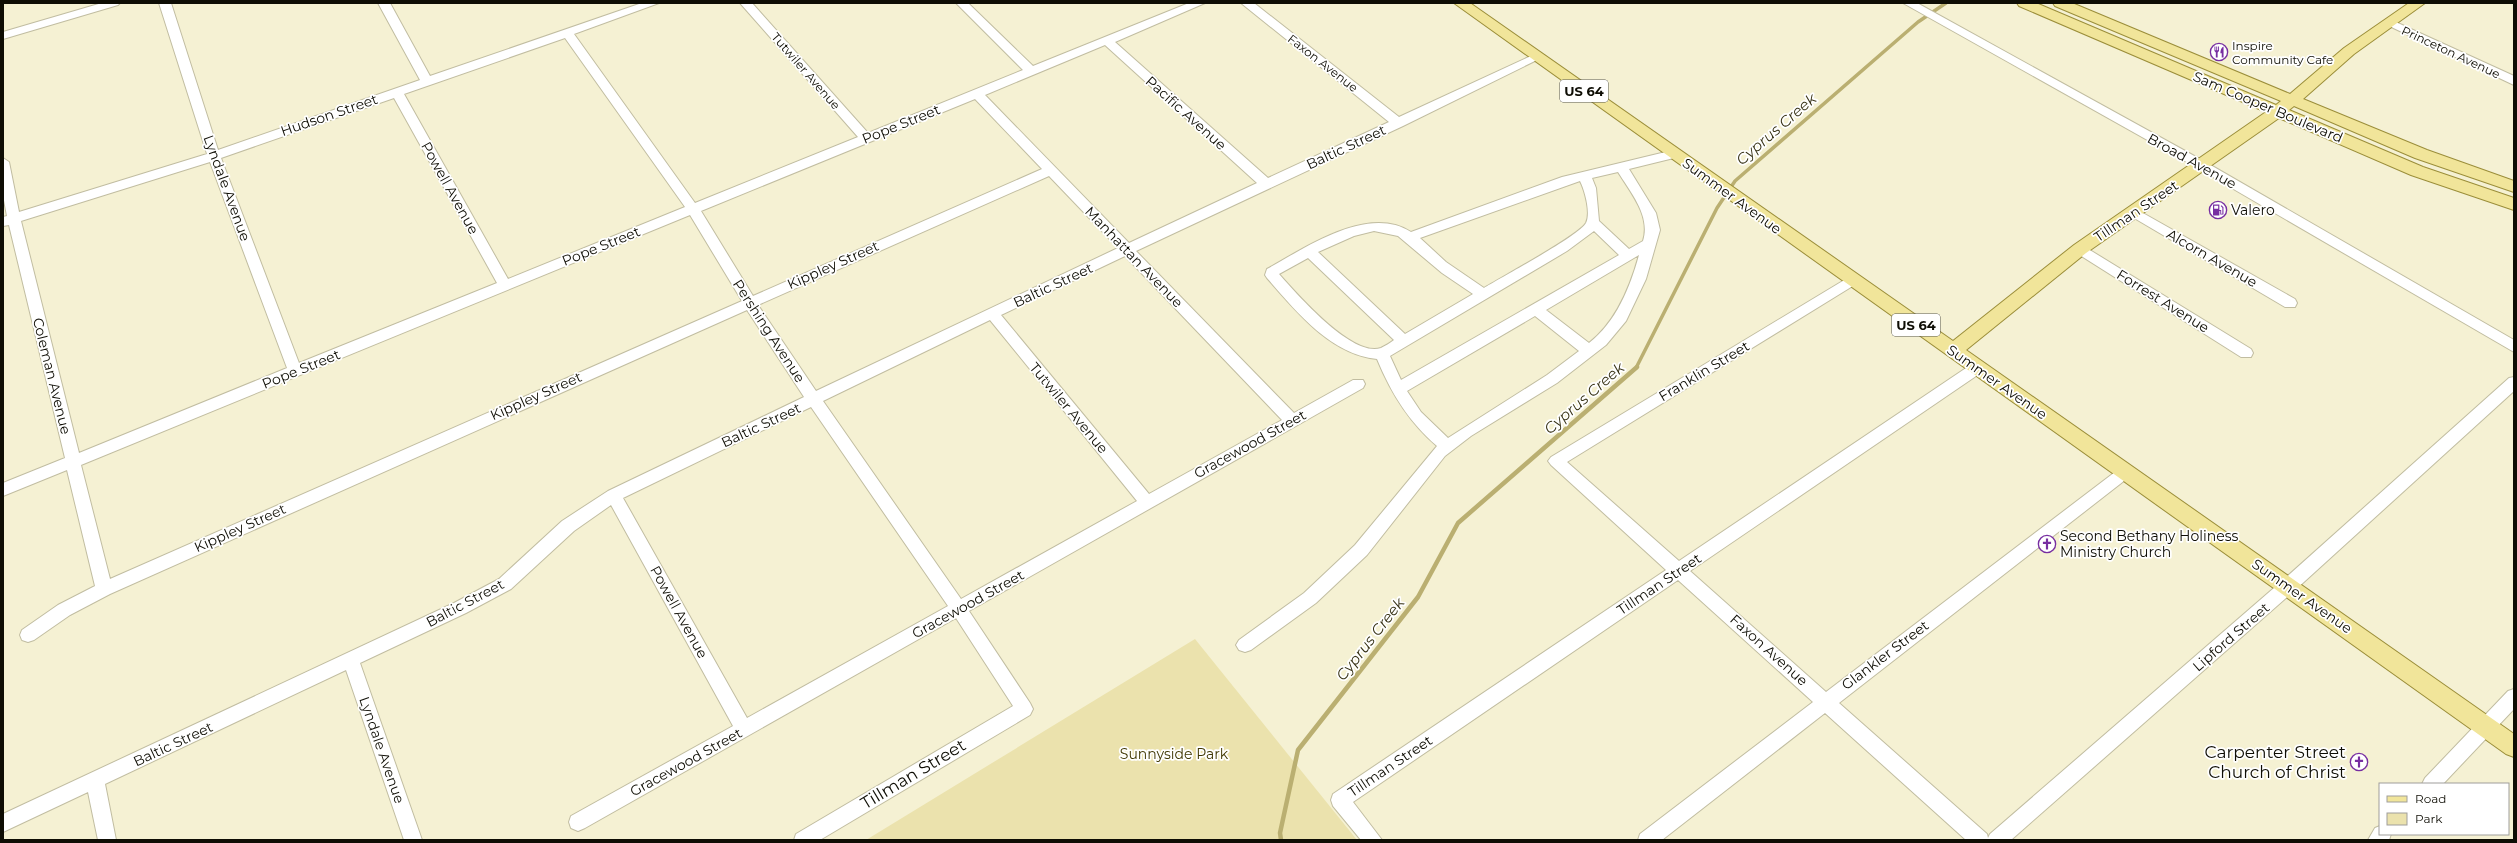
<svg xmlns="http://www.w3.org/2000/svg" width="2517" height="843" font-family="Montserrat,sans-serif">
<rect width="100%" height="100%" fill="#f5f1d3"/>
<path fill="#ebe2ad" d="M1195 639 1357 840H866Z"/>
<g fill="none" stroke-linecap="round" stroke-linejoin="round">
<path stroke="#baaf71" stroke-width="3.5" d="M1636 368 1717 208 1735 181 1918 22 1946 3"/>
<path stroke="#baaf71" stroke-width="4.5" d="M1281 840 1280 833 1298 750 1418 597 1458 523 1637 367"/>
<defs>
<path id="minor" d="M102 3H120L118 5 3 39V32Z
M159 3H171L218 150 420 80 378 3H390L430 76 642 3H659L574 34 695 203 858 137 740 3H752L868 133 1023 70 956 3H968L1033 66 1189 3H1205L1115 42 1268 178 1389 122 1241 3H1254L1399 117 1533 55H1541L1543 57 1403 126 1136 251 1294 413 1353 380H1363L1365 384 1363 388 969 611 1030 703 1033 709 1030 715 820 840H794L796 834 1013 706 956 618 585 828 578 831 571 828 569 822 571 816 733 726 611 505 574 531 511 589 466 613 360 663 422 840H404L346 670 105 784 116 840H98L88 792 3 832V814L454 603 499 579 562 521 608 491 804 397 747 310 110 594 70 615 34 640 28 642 22 640 20 635 22 630 58 605 95 586 67 470 3 496V483L65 458 9 225 3 226V217L7 216 3 195V158L9 162 19 212 207 154ZM565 38 685 207 508 279 404 94ZM1105 45 1257 183 1129 243 985 95ZM394 98 497 283 299 363 221 158ZM975 99 1042 169 753 296 701 211ZM210 162 287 368 79 453 21 221ZM1049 176 1118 248 816 391 758 305ZM690 215 742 301 110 579 81 465ZM1125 256 1282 420 1149 494 1001 315ZM990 320 1137 501 961 599 823 401ZM811 407 948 606 747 718 623 498Z
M1903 3H1917L2207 163 2514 340V352L2199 169Z
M2389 19 2514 76V85L2385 24 2383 22Z
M1674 150 1680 154 1678 157 1629 169 1656 213 1660 230 1646 279 1626 321 1606 345 1557 383 1471 436 1445 456 1367 555 1316 603 1251 650 1245 652 1239 650 1236 645 1239 640 1304 593 1355 545 1437 446C1409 422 1391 393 1377 359 1330 354 1296 311 1267 278L1265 275 1267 269C1305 248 1368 204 1411 232L1562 177ZM1618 172C1631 193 1651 216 1643 241L1629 249 1599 221 1596 188 1592 178ZM1580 181C1585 191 1591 213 1586 223 1579 236 1500 278 1484 288L1446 262 1420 238ZM1374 231 1398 236 1442 273 1473 294 1405 334 1318 252 1354 236ZM1594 231 1619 255 1401 380 1390 356 1567 251ZM1639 255C1630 288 1616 322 1589 343L1546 310ZM1308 258 1394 340C1390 343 1385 346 1381 348 1352 358 1296 293 1279 274ZM1535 316 1579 351 1547 375 1448 438 1421 412 1407 391Z
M2134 208 2295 299 2297 303 2295 307H2285L2129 215 2127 212 2129 209Z
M2080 244 2251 349 2253 353 2251 357H2241L2075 252 2073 249 2075 246Z
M1851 276 1858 281 1856 284 1567 462 1679 561 1972 364H1982L1984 368 1982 372 1690 571 1826 692 2119 469 2124 467 2129 469 2132 473 2129 477 1839 703 1987 834 1988 838 1990 834 2282 581 2509 378 2514 377V391L2294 591 2011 840H1966L1825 713 1662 840H1638L1640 834 1813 702 1678 580 1353 802 1382 840H1361L1333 806 1331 800 1333 794 1666 570 1551 465 1548 461 1551 457Z
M2514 689V709L2443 784H2422L2425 778 2508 691Z
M2380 826V834H2391L2389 840H2368L2375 828Z"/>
<path id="major" d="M1454 3H1470L1953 341 2074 245 2266 112 2019 6 2017 3H2036L2276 105 2281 101 2055 6 2053 3H2072L2290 94 2344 48 2409 3H2425L2354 54 2303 99 2427 150 2514 181V192L2415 158 2294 106 2289 110 2423 167 2514 198V210L2411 175 2279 118 2086 253 1966 350 2514 734V757L2506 754Z"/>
</defs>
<use href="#minor" stroke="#c1bda1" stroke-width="2"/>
<use href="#major" stroke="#9b8e3a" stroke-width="2"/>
<use href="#minor" fill="#fff" fill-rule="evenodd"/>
<use href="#major" fill="#f1e59a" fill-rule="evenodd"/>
</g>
<defs>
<symbol id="restaurant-ring" viewBox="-11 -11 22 22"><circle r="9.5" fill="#fff" stroke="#772ea1" stroke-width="1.5"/><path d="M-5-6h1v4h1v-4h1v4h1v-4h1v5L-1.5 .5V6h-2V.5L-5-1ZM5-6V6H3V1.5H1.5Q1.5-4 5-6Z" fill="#772ea1"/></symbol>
<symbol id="fuel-ring" viewBox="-11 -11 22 22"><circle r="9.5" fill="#fff" stroke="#772ea1" stroke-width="1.5"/><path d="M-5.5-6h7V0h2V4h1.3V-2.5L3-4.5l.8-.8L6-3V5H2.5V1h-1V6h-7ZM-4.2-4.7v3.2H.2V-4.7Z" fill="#772ea1"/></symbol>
<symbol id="church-ring" viewBox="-11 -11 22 22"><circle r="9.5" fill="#fff" stroke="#772ea1" stroke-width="1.5"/><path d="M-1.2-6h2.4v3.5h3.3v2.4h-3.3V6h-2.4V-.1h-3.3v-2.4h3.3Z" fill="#772ea1"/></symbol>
</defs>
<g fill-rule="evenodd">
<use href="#restaurant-ring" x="2209" y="42" width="20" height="20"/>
<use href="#fuel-ring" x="2208" y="200" width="20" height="20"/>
<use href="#church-ring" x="2037" y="534" width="20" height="20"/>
<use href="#church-ring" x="2349" y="752" width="20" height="20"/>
</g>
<g text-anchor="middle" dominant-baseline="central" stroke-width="3.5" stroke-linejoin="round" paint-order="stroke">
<g font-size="12" fill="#0e0d04" stroke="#fff" text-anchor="start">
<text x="2232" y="45">Inspire<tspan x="2232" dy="14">Community Cafe</tspan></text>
</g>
<g font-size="12" fill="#0e0d04" stroke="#fff">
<text transform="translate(2451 52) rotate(25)">Princeton Avenue</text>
<text transform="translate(1323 63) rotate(38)">Faxon Avenue</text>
<text transform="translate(806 71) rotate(49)">Tutwiler Avenue</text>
</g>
<g fill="#fff" stroke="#56564f" stroke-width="1">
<rect x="1560" y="80" width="48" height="22" rx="3"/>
<rect x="1892" y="314" width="48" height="22" rx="3"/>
</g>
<g font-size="13" font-weight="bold" fill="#0e0d04">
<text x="1584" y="91">US 64</text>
<text x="1916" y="325">US 64</text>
</g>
<g font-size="14" fill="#0e0d04" stroke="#fff">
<text transform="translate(2268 107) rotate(23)">Sam Cooper Boulevard</text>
<text transform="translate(1186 113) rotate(42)">Pacific Avenue</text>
<text transform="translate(329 115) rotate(-19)">Hudson Street</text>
<text transform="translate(901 124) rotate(-22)">Pope Street</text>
<text transform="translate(1346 147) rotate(-25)">Baltic Street</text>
<text transform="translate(2192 161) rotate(29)">Broad Avenue</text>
<text transform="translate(227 188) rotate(70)">Lyndale Avenue</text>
<text transform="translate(450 188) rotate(61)">Powell Avenue</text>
<text transform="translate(1732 196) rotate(36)">Summer Avenue</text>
<text transform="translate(2136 211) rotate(-34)">Tillman Street</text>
<text transform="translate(601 246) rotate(-22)">Pope Street</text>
<text transform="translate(1134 257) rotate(46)">Manhattan Avenue</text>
<text transform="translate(2212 258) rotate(30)">Alcorn Avenue</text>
<text transform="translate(833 265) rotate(-24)">Kippley Street</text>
<text transform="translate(1053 285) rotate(-25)">Baltic Street</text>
<text transform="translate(2163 301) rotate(32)">Forrest Avenue</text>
<text transform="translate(769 331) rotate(57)">Pershing Avenue</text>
<text transform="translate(301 369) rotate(-22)">Pope Street</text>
<text transform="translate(1704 371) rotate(-31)">Franklin Street</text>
<text transform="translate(52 376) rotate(76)">Coleman Avenue</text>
<text transform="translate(1997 382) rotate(35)">Summer Avenue</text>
<text transform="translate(536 396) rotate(-24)">Kippley Street</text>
<text transform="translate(1069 408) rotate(50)">Tutwiler Avenue</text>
<text transform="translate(761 425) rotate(-25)">Baltic Street</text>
<text transform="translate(1250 444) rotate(-29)">Gracewood Street</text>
<text transform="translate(240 528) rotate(-24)">Kippley Street</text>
<text transform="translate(1659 584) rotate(-34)">Tillman Street</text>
<text transform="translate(2302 596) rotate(35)">Summer Avenue</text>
<text transform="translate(465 603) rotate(-28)">Baltic Street</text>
<text transform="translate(968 604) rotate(-29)">Gracewood Street</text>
<text transform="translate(679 612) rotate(61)">Powell Avenue</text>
<text transform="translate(2231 637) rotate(-41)">Lipford Street</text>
<text transform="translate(1769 650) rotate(42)">Faxon Avenue</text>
<text transform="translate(1885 655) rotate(-37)">Glankler Street</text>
<text transform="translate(173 744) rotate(-25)">Baltic Street</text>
<text transform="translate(382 750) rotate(71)">Lyndale Avenue</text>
<text transform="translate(686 762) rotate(-29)">Gracewood Street</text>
<text transform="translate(1390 766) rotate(-34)">Tillman Street</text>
</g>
<g font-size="14" fill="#0e0d04" stroke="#fff" text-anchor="start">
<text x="2231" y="210">Valero</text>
<text x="2060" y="536">Second Bethany Holiness<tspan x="2060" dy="16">Ministry Church</tspan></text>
</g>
<g font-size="14" fill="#403803" stroke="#fff">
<text x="1174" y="754">Sunnyside Park</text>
</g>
<g font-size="15" font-style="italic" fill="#363114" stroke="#fff">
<text transform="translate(1776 129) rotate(-41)">Cyprus Creek</text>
<text transform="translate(1584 398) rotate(-41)">Cyprus Creek</text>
<text transform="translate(1370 639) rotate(-52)">Cyprus Creek</text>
</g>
<g font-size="17" fill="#0e0d04" stroke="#fff" text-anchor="end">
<text x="2346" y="752">Carpenter Street<tspan x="2346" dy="20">Church of Christ</tspan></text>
</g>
<g font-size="17" fill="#0e0d04" stroke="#fff">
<text transform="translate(913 774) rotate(-31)">Tillman Street</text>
</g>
</g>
<rect width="2517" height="843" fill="none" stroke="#0e0d04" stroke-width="8"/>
<rect x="2379" y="783" width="130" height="52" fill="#ffffff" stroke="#9f9e9b"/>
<rect x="2387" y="796" width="20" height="6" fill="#f1e59a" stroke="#9f9e9b"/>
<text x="2415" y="803" font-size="12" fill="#0e0d04">Road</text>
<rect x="2387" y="813" width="20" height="12" fill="#ebe2ad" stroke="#9f9e9b"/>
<text x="2415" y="823" font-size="12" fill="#0e0d04">Park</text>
</svg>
